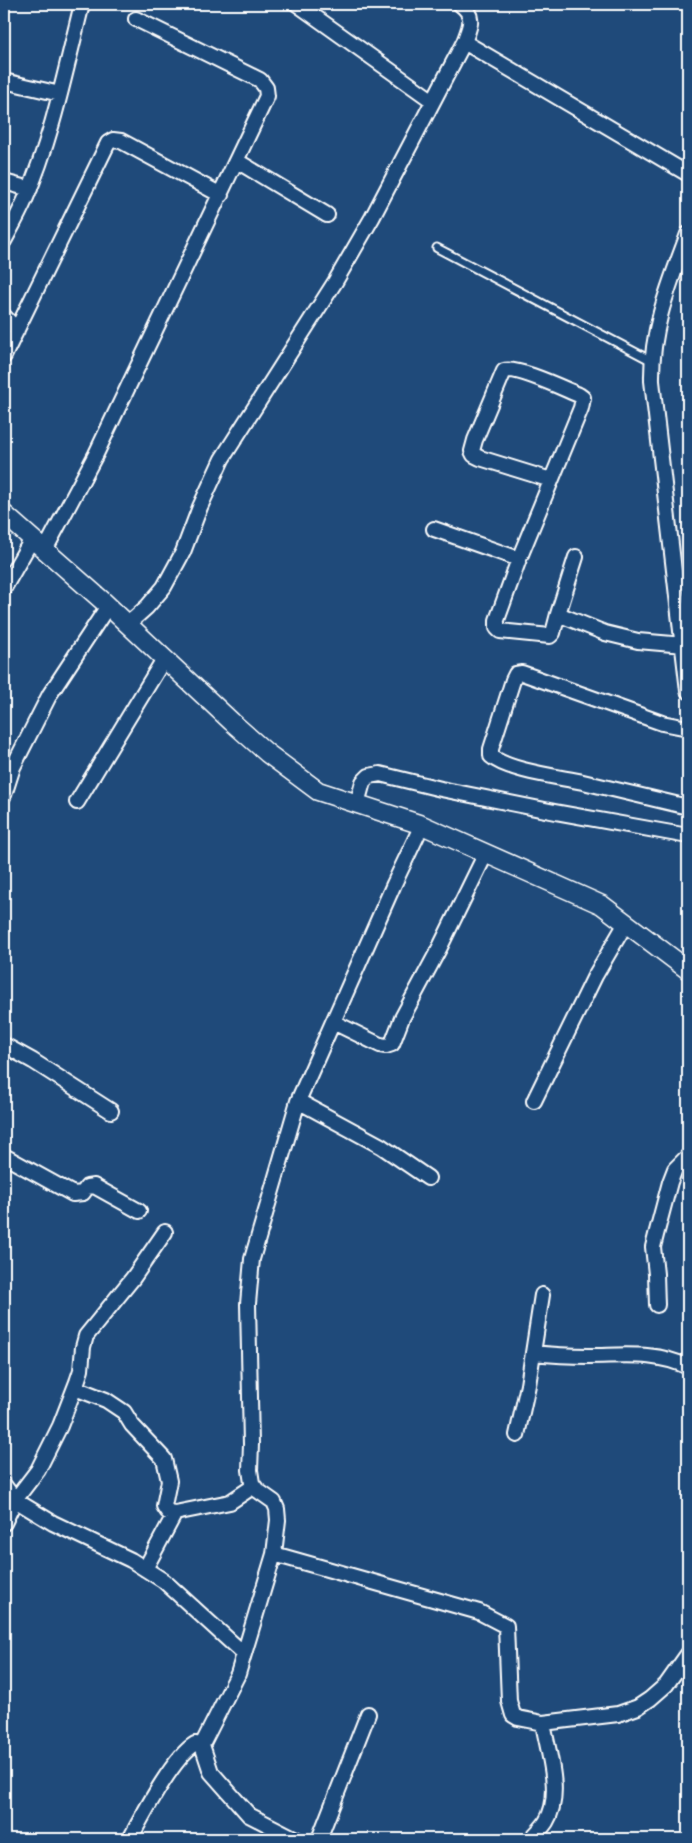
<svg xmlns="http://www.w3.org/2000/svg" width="692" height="1843" font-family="'Patrick Hand',sans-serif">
<rect width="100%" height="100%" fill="#1f4a7a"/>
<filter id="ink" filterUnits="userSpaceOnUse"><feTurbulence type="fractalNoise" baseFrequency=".02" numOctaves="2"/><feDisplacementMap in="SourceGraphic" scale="10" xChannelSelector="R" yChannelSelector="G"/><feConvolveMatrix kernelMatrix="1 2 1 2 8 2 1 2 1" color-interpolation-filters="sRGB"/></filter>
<g filter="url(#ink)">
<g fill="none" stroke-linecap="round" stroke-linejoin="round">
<defs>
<path id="service" d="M437 248 652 361"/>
<path id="minor" d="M297 4 433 101
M464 42 688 174
M4 81 60 94
M237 161 327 215
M4 182 30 189
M688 234C670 283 651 327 652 381L688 691
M4 241C11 228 19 214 25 200 52 139 66 68 82 4
M4 316 17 330
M4 356 108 143 113 140 121 141 221 195
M551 480 480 458 474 455 472 451 475 440 504 371C516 366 564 389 579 395L583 398 581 408 519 559 497 620V628L500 631 550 636 553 633 558 614 605 633 638 641 684 645
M434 529 519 559
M45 550 96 454 267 96 266 88 260 80 136 19
M4 588 32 539
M558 614 576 557
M128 624 147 607 164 587 183 552 200 507 222 459 335 282 372 218 464 42C470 26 476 16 460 4
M688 728 662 723 522 673 516 674 513 680 491 749V756C508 771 560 777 583 782 618 790 653 799 688 807
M4 795 13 767 50 694 108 606
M77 802 164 659
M357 804 363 782 369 776 380 774 441 789 555 812 688 836
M333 1022 380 1045 386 1046 392 1044 402 1018 440 947 486 853
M4 1045 33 1061 111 1111
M298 1101 381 1146 428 1178
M534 1101 595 976 626 923
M4 1156 73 1194 83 1193 87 1187 94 1186 139 1211
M657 1305 656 1274 653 1247 656 1235 670 1182 675 1169 688 1156
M533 1353C552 1355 570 1356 588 1356 623 1356 656 1351 688 1367
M75 1388 106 1400 124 1412 132 1425 164 1459 169 1481 164 1506 168 1512 175 1513 230 1502 254 1486
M517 1435 528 1385 542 1295
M4 1485 15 1500 53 1523 131 1560 164 1581 244 1654
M4 1523 15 1500 38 1470 60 1426 77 1382 81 1370 83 1347 86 1336 133 1278 165 1232
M274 1554 479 1612 506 1626 509 1701 513 1715 518 1718 543 1723 618 1714 638 1707 650 1699 666 1685 688 1654
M145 1569 175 1513
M130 1839C143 1815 173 1757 195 1744L202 1745
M296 1839 249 1815 211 1772 202 1745 238 1674 274 1554 278 1520 277 1509 274 1502 257 1490 252 1483 250 1470 251 1444 248 1304 252 1259 298 1101 394 884 422 825
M319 1839 368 1714
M531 1839C536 1834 542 1828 546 1822 563 1794 548 1753 543 1723"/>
<path id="tertiary" d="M4 514 104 602 232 722 267 753 318 791 422 825 602 905 688 970"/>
</defs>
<use href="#service" stroke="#fff" stroke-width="11"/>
<use href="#minor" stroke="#fff" stroke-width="18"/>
<use href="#tertiary" stroke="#fff" stroke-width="21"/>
<use href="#service" stroke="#1f4a7a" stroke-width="7"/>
<use href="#minor" stroke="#1f4a7a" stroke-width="14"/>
<use href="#tertiary" stroke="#1f4a7a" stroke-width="18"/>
</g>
</g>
<rect width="692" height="1843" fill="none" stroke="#1f4a7a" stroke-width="20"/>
<rect x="10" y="10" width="672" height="1823" fill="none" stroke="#fff" stroke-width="2" filter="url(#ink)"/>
</svg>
